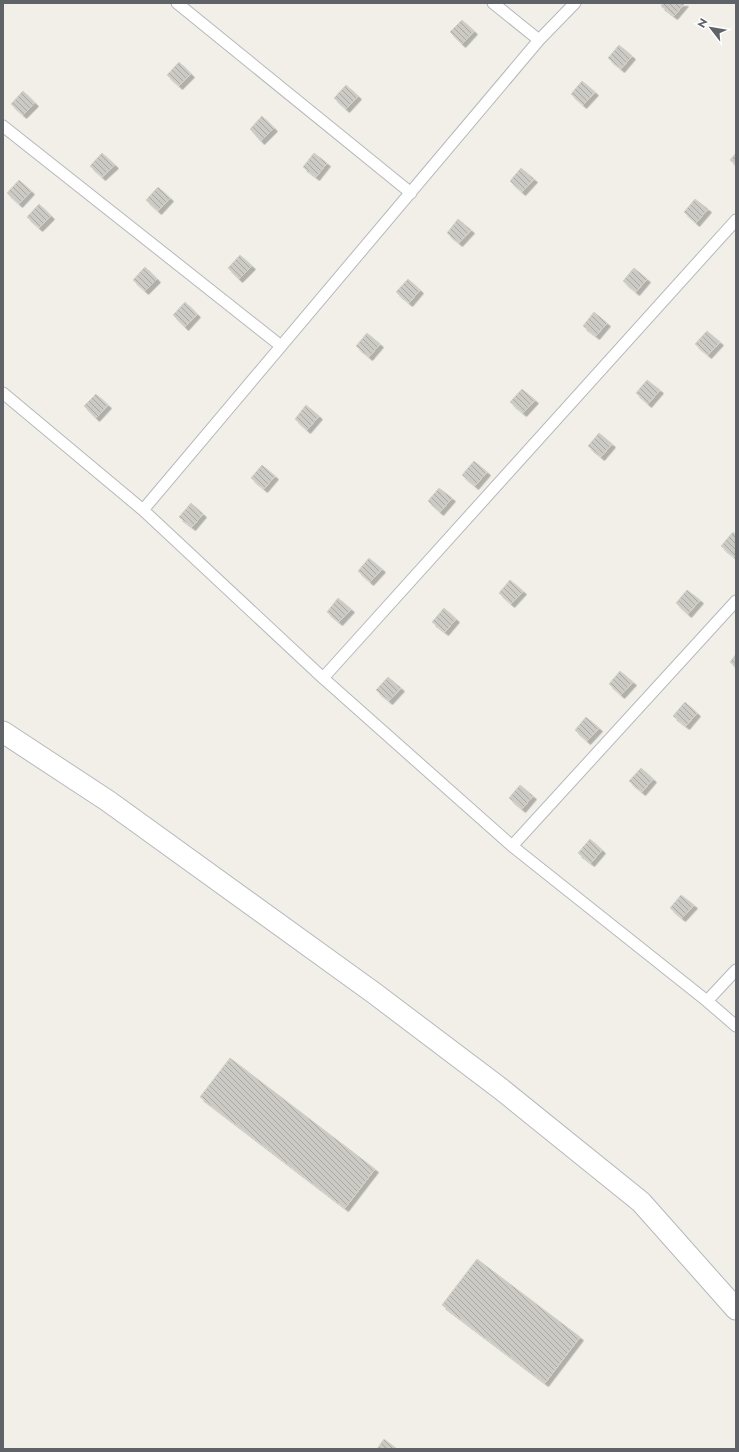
<svg xmlns="http://www.w3.org/2000/svg" width="739" height="1452" font-family="Jost,sans-serif">
<defs>
<pattern id="building-back-hatch" width="6" height="6" patternUnits="userSpaceOnUse"><rect width="6" height="6" fill="#cccac5"/><path d="M-1 5l2 2M0 0l6 6M5-1l2 2" fill="none" stroke="#a9a8a4"/></pattern>
<filter id="shadow"><feDropShadow dx="3.5" dy="3.5" stdDeviation="0" flood-color="#0004"/></filter>
</defs>
<rect width="100%" height="100%" fill="#f1efe8"/>
<path fill="url(#building-back-hatch)" stroke="#d6d1c6" filter="url(#shadow)" d="M663 3H685L674 16 661 6Z
M462 20 474 31 462 44 450 32Z
M619 45 632 56 621 69 608 58Z
M179 62 191 74 179 86 167 75Z
M582 81 595 92 583 105 571 94Z
M346 85 358 96 346 109 334 98Z
M23 91 35 103 23 115 11 104Z
M262 116 274 128 261 141 250 129Z
M102 153 115 165 102 177 90 166Z
M314 153 327 163 316 177 303 167Z
M736 153V165L730 160Z
M521 168 534 179 522 192 510 181Z
M19 180 31 191 19 204 7 193Z
M158 187 170 198 158 211 146 200Z
M695 199 708 209 696 223 684 212Z
M39 204 51 216 39 228 27 217Z
M458 219 471 230 459 243 447 233Z
M240 255 252 266 239 279 228 268Z
M145 267 157 279 145 291 133 280Z
M634 268 647 279 636 292 623 281Z
M408 279 420 290 409 303 396 292Z
M185 302 197 314 185 327 173 315Z
M594 312 607 323 596 336 583 326Z
M707 331 720 342 708 355 695 344Z
M367 333 380 344 369 357 356 346Z
M647 380 660 390 648 404 636 393Z
M522 389 535 400 523 413 510 402Z
M96 394 108 405 96 418 84 406Z
M306 405 319 416 307 430 295 419Z
M599 433 612 444 601 457 588 446Z
M474 461 487 472 475 486 462 475Z
M262 465 275 476 264 489 251 478Z
M439 488 452 498 440 512 428 501Z
M191 503 203 514 192 527 179 517Z
M733 532 736 535V554L734 557 721 546Z
M369 558 382 569 370 582 358 571Z
M510 580 523 591 511 604 499 593Z
M687 590 700 600 688 614 676 603Z
M338 598 351 609 339 622 327 612Z
M444 608 456 619 445 632 432 622Z
M736 654V668L730 662Z
M620 671 633 682 621 695 609 684Z
M388 677 401 688 389 701 376 690Z
M685 702 697 713 686 726 673 716Z
M586 717 599 728 587 741 575 730Z
M641 768 653 779 642 792 629 781Z
M520 785 533 796 522 809 509 798Z
M590 839 602 850 591 863 578 853Z
M681 895 694 905 682 918 670 908Z
M230 1058 375 1169 345 1208 200 1097Z
M477 1259 580 1337 545 1383 442 1305Z
M384 1439 397 1449H377Z"/>
<g fill="none" stroke-linecap="round" stroke-linejoin="round">
<defs>
<path id="lane" d="M177 3 411 193
M493 3 539 40
M3 126 281 346
M3 393 143 510 323 678 512 846 707 1001 736 1026
M143 510 539 40 575 3
M323 678 736 220
M512 846 736 601
M707 1001 736 970"/>
<path id="street" d="M3 732 108 801 374 993 501 1089 641 1202 736 1309"/>
</defs>
<use href="#lane" stroke="#b5b8bc" stroke-width="13"/>
<use href="#street" stroke="#b5b8bc" stroke-width="23"/>
<use href="#lane" stroke="#fff" stroke-width="11"/>
<use href="#street" stroke="#fff" stroke-width="21"/>
</g>
<rect width="739" height="1452" fill="none" stroke="#5f6368" stroke-width="8"/>
<g transform="translate(711 28) rotate(301)" stroke="#ffffff" stroke-width="3" paint-order="stroke">
<path d="M0-3L7 15L0 10L-7 15Z" fill="#5f6368"/>
<text y="-6" font-size="11" font-weight="bold" text-anchor="middle" fill="#5f6368">N</text>
</g>
</svg>
